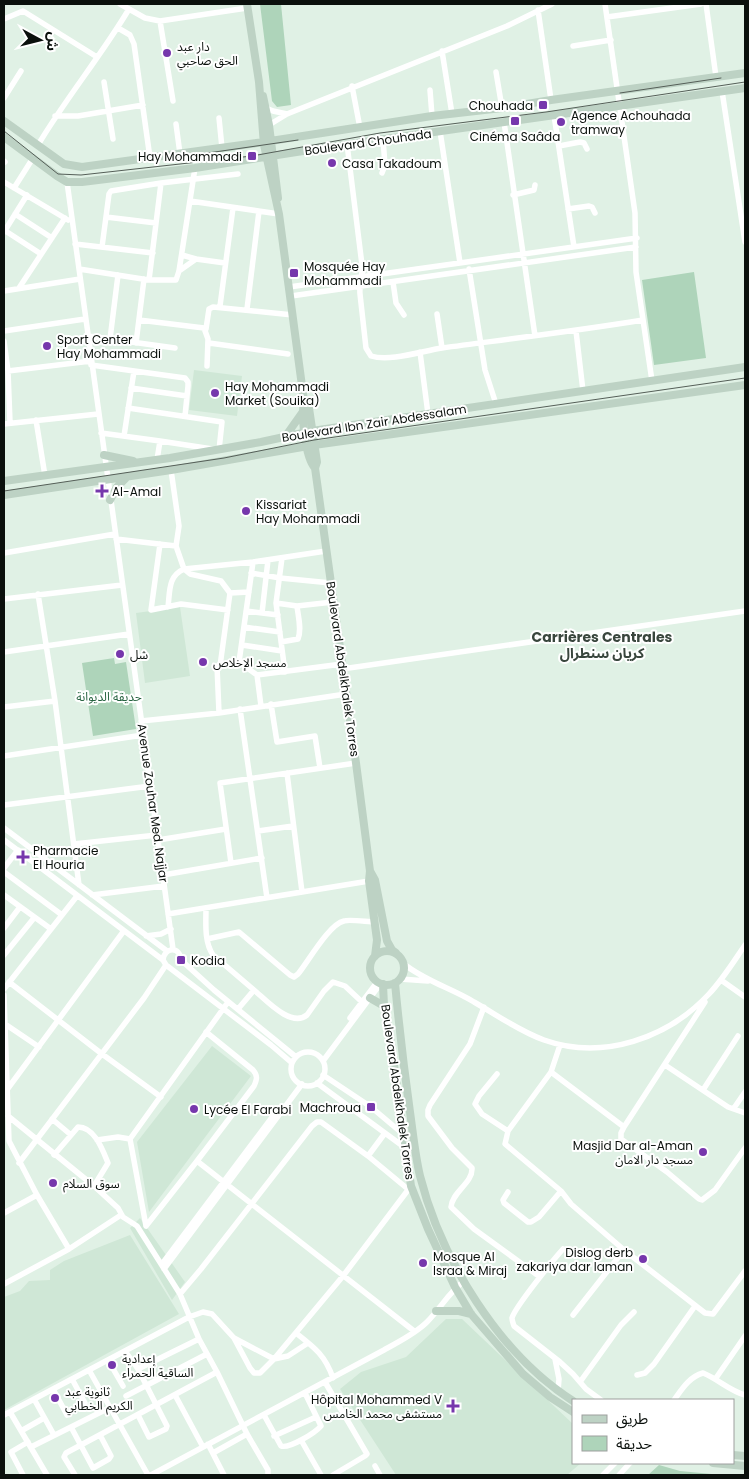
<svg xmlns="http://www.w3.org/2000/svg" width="749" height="1479" font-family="Poppins,'Noto Sans Arabic',sans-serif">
<rect width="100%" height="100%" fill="#e0f1e5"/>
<path fill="#cfe7d6" d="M194 370 242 376 237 416 189 410Z
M180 607 190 676 145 683 136 613Z
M212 1046 251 1076 149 1212 137 1142Z
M140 1218 185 1282 172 1300 130 1228Z
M130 1235 179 1314 4 1410V1297L20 1291 29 1281 50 1280V1270L64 1261Z
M446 1319H462L573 1424V1463H581L567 1475H396L340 1389 361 1372 406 1357Z"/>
<path fill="#aed4ba" d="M260 4H281L291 105 277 107 272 101Z
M694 272 706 358 654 365 642 280Z
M114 658 115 664 126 662 136 729 93 736 82 663Z
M659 1465 680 1471 722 1475H648Z"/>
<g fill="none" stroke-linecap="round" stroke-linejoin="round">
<path stroke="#fff" stroke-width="5.5" d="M120 4 145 18 160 21 247 8
M605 4 635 213 636 272 652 381
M706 4 716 77
M538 10 551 100
M607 17 701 4
M4 19 23 11 97 57
M160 21 173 101
M118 28 130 35 134 44 150 158
M573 46 611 40
M442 51 452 114
M496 72 502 108
M104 82 113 139
M352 86 360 128
M430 90 432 116
M722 91 745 242
M4 98 21 71
M266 108 273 111 287 114
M554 115 574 247
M55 116H78L143 105
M219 118 222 148
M504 122 535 336
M176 124 180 154
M269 125 287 114 507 26 552 4
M440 131 460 263
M347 144 362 265C363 276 359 283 360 294L366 348 371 356C390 362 422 351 442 348 509 339 576 331 643 320
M38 145C66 98 101 56 129 9
M559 146 580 142 584 143 587 149
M4 161 5 162
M382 173 385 165 383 139
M4 182 68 220
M67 182 173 949
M14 188 33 158
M513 195 534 190 535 185
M190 201 279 214
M568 209 589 206 592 207 595 213
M15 214 52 238
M106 217 156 223
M4 230 41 254
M4 232 27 195
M75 244 153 253
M102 247 109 194 111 191 161 183 238 174
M182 255 196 259
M79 269 149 280H176L179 271 195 168
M469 269 485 370 496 404
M179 271 196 259 225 263
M149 280 161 183
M393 282 396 303 404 315
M289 287 637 238
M19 288 65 218
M4 291 80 279
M291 296 636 247
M220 306 233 208
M247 309 259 211
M437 314 442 348
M139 320 204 328 208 339 207 366
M206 329 209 309 213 307 293 315
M4 331 85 319
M576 331 583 391
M88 336 175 348
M110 339 118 275
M4 341 8 371 10 422
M136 343 144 279
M209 343 288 354
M420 352 428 414
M91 365 185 378 188 382V386L185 416
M8 371 91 361
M131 388 187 396
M128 408 222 422 219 450 160 441
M36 420 45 476
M4 424 98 414
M101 433 160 441 157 460
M124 436 134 371
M171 470 179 526 176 546 184 569 253 562 326 551
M116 539 176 546
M160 544 151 610 181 604 228 610
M4 553 115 534
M282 558 276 603 285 672
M253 562 239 662 257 675
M251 573 280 578 331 583
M230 593 249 592
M38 594 55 701 79 885
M4 599 122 585
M276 603 297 606 333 602
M168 607C170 591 168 576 184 569L190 574 221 581 230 593 220 666
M246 611 278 615
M262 613 268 560
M244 627 280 632
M281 642 298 639C302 629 298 616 297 606
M242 645 282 651
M4 652 129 634
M342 669 745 611
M271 704 277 742 315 736 320 768
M261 706 257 675 342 664
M4 707 55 701
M240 709 267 898
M219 713 217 666 239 662
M141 721 219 713 346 694
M4 756 143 735
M287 773 302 892
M4 805 150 786
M4 828 167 951
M258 831 293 826
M4 840 163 960 166 965 271 1045 292 1063
M158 840 226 829
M74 844 157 835
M231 863 220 783 356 763
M4 868 18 850
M4 872 62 915
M163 875 262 858
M4 895 51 929
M92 895 164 886
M206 908C206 923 204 942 213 955L254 990 238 1009
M168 914 369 881
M4 928 20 907
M146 936 161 934 171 929
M207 939 239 932 290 975 294 977 298 974C308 962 329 924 344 921 349 919 368 922 375 922
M4 955 34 918
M163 960C164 947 180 946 181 960L214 990 296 1057
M404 964C425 981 451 988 474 1002 497 1015 519 1031 544 1040 603 1061 668 1038 709 994 723 979 734 961 745 945
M400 979 428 981
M721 980 745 997
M9 982 102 1054 161 1097
M4 989 77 896
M254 990C266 1000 291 1028 307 1015L324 991 333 982 345 986 362 1002
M4 995 9 1141 37 1195 69 1249
M705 1002 624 1127 621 1133V1139L667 1172 699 1199 702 1200 715 1190 745 1148
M484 1007 470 1044 430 1105 428 1110V1116L452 1148 472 1168C473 1183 452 1192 451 1207L474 1229 540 1277
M350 1018 375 985
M5 1024 39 1047
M206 1032 253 1070C258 1076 257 1079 254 1086L197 1161 414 1331
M560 1045 551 1072 508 1131 505 1144 561 1191 571 1204 624 1250 705 1313 713 1314 745 1271
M291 1069a17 17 0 1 1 34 0a17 17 0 1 1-34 0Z
M323 1061 381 983
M665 1065 728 1107 745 1113
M551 1072 624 1127
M497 1074 479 1096 475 1104 482 1114 508 1131
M323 1075 371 1107 403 1134 414 1139
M317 1083 404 1147 415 1150
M703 1090 738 1036
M6 1091 123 932
M734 1108 745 1092
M8 1116 94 1186 118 1208 123 1217 137 1226 180 1294 199 1339 217 1372 247 1434 268 1470V1475
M52 1119 71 1135
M97 1140 118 1137 130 1139
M54 1155 78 1127C95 1127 103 1151 108 1163L94 1186
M368 1156 409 1190
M19 1163 144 998 166 965
M508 1192 503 1200 504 1203 528 1222H531L539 1217 561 1191
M4 1213 37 1195
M146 1226 130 1139 228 1002
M146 1226 197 1161
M563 1249C554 1259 515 1307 512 1318 512 1321 513 1323 514 1326L560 1362 573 1374 586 1389 601 1400
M162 1264 273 1116
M164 1269 302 1084
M4 1284 69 1249 121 1215
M180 1294 201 1269 312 1126 317 1122H321L368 1156 385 1133
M573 1315 624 1250
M296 1333C314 1347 325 1355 333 1378
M234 1338 250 1368 254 1373H260L274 1359 343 1276 411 1186
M125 1351 138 1369 199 1339
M555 1359 559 1379 558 1391
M108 1360 123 1386
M89 1370 148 1475
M637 1375 645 1373 654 1364 695 1306
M716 1378 745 1336
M72 1379 85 1403
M325 1382 367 1454 365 1456 333 1475
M580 1382 621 1325 634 1312
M53 1389 67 1415
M175 1395 203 1447
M126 1396 207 1354
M34 1399 54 1435
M674 1400C682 1389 689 1377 703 1373 718 1379 730 1391 745 1395
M10 1412 47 1475
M4 1415 189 1317 203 1312 212 1314 234 1338 274 1359 288 1356 308 1343
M138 1415 149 1437 166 1429 167 1426 138 1369
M264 1415 281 1446C289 1449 315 1433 321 1426L305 1393
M71 1427 93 1468 109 1459 111 1456 100 1435
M21 1431 44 1418
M274 1436 316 1417
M301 1440 321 1475
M208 1444 224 1475
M31 1447 109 1408
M213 1453 247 1434
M375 1466 380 1475
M23 1475 11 1452 28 1442
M75 1475 64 1457 66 1453 217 1372
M151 1475 384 1350C398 1342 415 1334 427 1322 440 1309 449 1292 464 1281
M603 1475 615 1463
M619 1475 630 1463"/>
<path stroke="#bdd2c4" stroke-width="8" d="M247 4 259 82 264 145 279 214 304 401 309 408 317 462 315 468 356 763 370 871 369 881 377 940 375 956
M263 96 269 125 278 198
M4 121 64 164 82 167 264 142 432 116 502 108 551 100 745 73
M4 137 57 176 67 182H82L195 168 322 148 745 88
M304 401C301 415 305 457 315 468
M285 437 302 413
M104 455 133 461
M4 481 170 458 261 442 312 431 745 367
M4 495 171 470 314 445 745 385
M110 500 117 487 127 477
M370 871 375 880 387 941 392 950 396 953
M370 968a17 17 0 1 1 34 0a17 17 0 1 1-34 0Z
M395 983C399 1026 404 1069 410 1112 413 1133 415 1155 420 1176 441 1259 499 1354 573 1401
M383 984 384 1006 389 1030 411 1186 428 1229 455 1287 471 1314 523 1374 550 1397 573 1412
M370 998 384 1006
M436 1311H459L471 1314
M733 1455 745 1456
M713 1463 745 1466"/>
<path stroke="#555f58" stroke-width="1" d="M620 93 721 78
M4 131 58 174 81 175 252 156 380 133 546 112 745 82
M187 156 298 140
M4 491 224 458 314 440 745 378"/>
</g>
<g fill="#7637ac" stroke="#fff" stroke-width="2">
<circle cx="167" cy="53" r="5"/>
<rect x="538" y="100" width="10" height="10" rx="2.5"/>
<rect x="510" y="116" width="10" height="10" rx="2.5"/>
<circle cx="561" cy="122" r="5"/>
<rect x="247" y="151" width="10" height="10" rx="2.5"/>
<circle cx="332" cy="163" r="5"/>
<rect x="289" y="268" width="10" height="10" rx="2.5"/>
<circle cx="47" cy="346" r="5"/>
<circle cx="215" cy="393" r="5"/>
<path d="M99.5 483.5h5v5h5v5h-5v5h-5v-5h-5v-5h5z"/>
<circle cx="246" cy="511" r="5"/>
<circle cx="120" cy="654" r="5"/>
<circle cx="203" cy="662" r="5"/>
<path d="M20.5 849.5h5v5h5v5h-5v5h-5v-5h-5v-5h5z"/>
<rect x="176" y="955" width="10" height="10" rx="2.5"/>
<rect x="366" y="1102" width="10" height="10" rx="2.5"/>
<circle cx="194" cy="1109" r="5"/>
<circle cx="703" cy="1152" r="5"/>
<circle cx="53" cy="1183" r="5"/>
<circle cx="643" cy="1259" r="5"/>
<circle cx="423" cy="1263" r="5"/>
<circle cx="112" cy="1365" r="5"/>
<circle cx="55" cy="1398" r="5"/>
<path d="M450.5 1398.5h5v5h5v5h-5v5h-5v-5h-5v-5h5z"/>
</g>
<g text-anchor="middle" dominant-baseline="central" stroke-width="4" stroke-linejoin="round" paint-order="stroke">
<g font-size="12" fill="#0a100c" stroke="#fff" text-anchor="start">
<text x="177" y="46">دار عبد<tspan x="177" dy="14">الحق صاحبي</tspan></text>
<text x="533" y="105" text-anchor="end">Chouhada</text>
<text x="571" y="115">Agence Achouhada<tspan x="571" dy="14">tramway</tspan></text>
<text x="515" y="136" text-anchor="middle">Cinéma Saâda</text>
<text x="242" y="156" text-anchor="end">Hay Mohammadi</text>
<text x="342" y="163">Casa Takadoum</text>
<text x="304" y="266">Mosquée Hay<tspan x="304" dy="14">Mohammadi</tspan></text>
<text x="57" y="339">Sport Center<tspan x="57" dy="14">Hay Mohammadi</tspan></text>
<text x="225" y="386">Hay Mohammadi<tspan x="225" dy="14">Market (Souika)</tspan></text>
<text x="112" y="491">Al-Amal</text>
<text x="256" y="504">Kissariat<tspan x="256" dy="14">Hay Mohammadi</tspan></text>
<text x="130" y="654">شل</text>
<text x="213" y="662">مسجد الإخلاص</text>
<text x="33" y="850">Pharmacie<tspan x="33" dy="14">El Houria</tspan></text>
<text x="191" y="960">Kodia</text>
<text x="361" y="1107" text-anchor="end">Machroua</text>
<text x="204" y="1109">Lycée El Farabi</text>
<text x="693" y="1145" text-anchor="end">Masjid Dar al-Aman<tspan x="693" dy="14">مسجد دار الامان</tspan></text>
<text x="63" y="1183">سوق السلام</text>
<text x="633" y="1252" text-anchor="end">Dislog derb<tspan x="633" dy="14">zakariya dar laman</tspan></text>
<text x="433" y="1256">Mosque Al<tspan x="433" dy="14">Israa &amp; Miraj</tspan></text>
<text x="122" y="1358">إعدادية<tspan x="122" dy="14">الساقية الحمراء</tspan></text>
<text x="65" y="1391">ثانوية عبد<tspan x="65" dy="14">الكريم الخطابي</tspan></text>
<text x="442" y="1399" text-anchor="end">Hôpital Mohammed V<tspan x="442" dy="14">مستشفى محمد الخامس</tspan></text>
</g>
<g font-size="12" fill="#0a100c" stroke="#fff">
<text transform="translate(368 142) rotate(-8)">Boulevard Chouhada</text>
<text transform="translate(374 423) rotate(-9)">Boulevard Ibn Zair Abdessalam</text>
<text transform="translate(343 669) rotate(82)">Boulevard Abdelkhalek Torres</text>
<text transform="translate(153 803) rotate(82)">Avenue Zouhar Med. Najjar</text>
<text transform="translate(398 1092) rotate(82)">Boulevard Abdelkhalek Torres</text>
</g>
<g font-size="12" fill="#276340" stroke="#fff">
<text x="109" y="696">حديقة الديوانة</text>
</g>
<g font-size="14" font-weight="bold" fill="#39463d" stroke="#fff">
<text x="602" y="637">Carrières Centrales<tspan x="602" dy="16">كريان سنطرال</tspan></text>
</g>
</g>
<rect width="749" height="1479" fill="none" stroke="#0a100c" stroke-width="10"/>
<rect x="572" y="1399" width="162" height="65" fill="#ffffff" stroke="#9d9f9e"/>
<rect x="582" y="1415" width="25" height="8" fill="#bdd2c4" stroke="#9d9f9e"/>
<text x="616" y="1424" font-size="15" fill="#0a100c">طريق</text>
<rect x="582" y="1436" width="25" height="15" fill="#aed4ba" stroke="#9d9f9e"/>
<text x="616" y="1449" font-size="15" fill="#0a100c">حديقة</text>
<g transform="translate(40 40) rotate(97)" stroke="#ffffff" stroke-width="4" paint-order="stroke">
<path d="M0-4L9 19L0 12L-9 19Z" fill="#0a100c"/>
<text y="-8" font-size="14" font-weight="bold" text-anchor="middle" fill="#0a100c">ش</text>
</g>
</svg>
